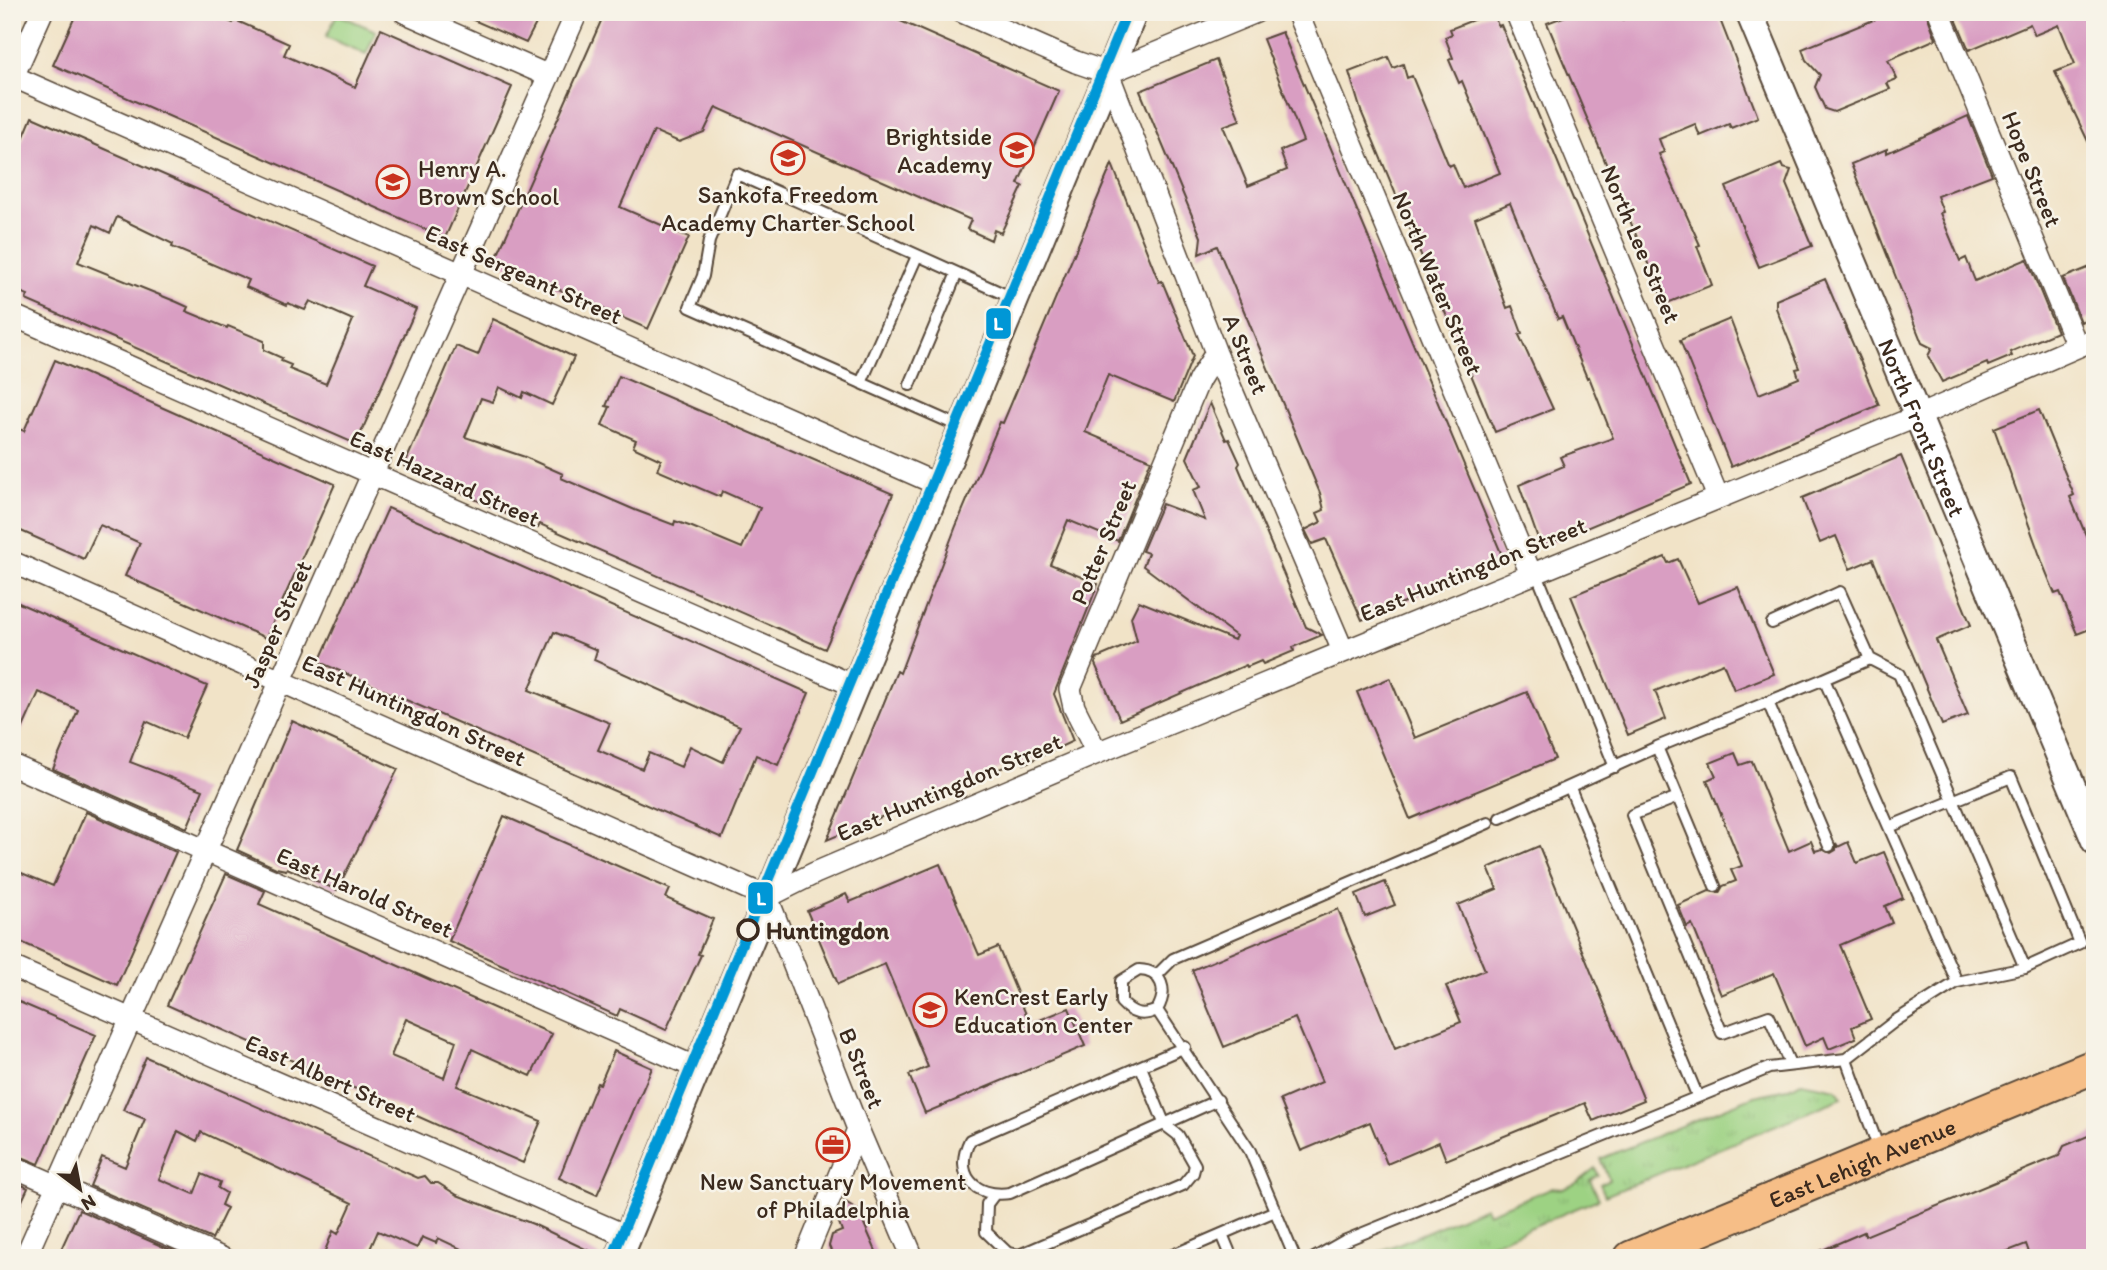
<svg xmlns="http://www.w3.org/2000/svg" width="2107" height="1270" font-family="Itim,sans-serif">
<defs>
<pattern id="grass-tufts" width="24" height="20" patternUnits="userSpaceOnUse" patternTransform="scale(1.75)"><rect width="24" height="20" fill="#9dd283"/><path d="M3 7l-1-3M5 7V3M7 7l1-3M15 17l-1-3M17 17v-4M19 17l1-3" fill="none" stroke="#88b471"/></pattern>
</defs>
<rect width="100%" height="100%" fill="#f7f3e8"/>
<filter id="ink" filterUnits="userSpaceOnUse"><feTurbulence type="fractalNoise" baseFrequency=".0143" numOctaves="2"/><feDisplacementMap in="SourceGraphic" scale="14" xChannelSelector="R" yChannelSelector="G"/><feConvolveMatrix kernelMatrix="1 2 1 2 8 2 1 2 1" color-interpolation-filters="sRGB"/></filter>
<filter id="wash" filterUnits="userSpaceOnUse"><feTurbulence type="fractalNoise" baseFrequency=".00686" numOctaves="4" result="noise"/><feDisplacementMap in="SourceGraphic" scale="28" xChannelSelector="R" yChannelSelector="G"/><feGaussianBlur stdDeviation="1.57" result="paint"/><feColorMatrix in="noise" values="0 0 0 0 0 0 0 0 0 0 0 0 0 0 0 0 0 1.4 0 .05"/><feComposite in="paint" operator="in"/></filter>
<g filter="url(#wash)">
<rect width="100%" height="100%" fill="#f1e3c7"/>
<path fill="url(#grass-tufts)" stroke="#6c7e50" stroke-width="2" d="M1801 1082 1836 1089 1842 1098 1605 1196 1600 1184 1609 1179 1600 1159 1754 1096 1788 1089Z
M1595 1168 1598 1175 1590 1180 1599 1199 1457 1258H1365L1485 1207 1488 1213 1551 1188 1563 1189 1575 1184Z"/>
<path fill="#9dd283" stroke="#6c7e50" stroke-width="2" d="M337 14 376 31 366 54 326 37Z"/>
<g id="blocks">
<path fill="#d99ec2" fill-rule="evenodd" d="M77 12H207L233 23 235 20 289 44 284 55 355 87 381 29 512 87 445 238 53 65Z
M455 12H542L526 43Z
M605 12H880L1059 91 1018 184 1023 186 1001 233 994 230 991 240 967 229 971 220 716 107 704 132 679 142 654 131 620 207 689 237 648 329 495 261Z
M1493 12 1498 26 1501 25 1691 484 1541 547 1519 485 1564 466 1560 457 1613 438 1589 377 1587 378 1562 317 1558 319 1510 203 1475 218 1507 308 1512 306 1522 333 1519 335 1553 409 1495 432 1361 111 1349 72 1388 57 1393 68 1403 64 1407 78 1412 76 1449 166 1453 164 1463 188 1500 173 1462 81 1459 83 1449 60 1453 58 1445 37 1452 34 1450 29Z
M1576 12H1619L1622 20 1639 12H1717L1758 117 1731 128 1729 124 1700 136 1695 124 1659 139 1664 152 1659 154 1700 245 1697 246 1712 285 1665 304 1547 23Z
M1893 12H1926L1936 39 1888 60 1897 79 1887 83 1890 89 1834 112 1825 109 1815 87 1820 75 1806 60 1802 49Z
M1953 12H2095V156L2055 72 2075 64 2059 25 2035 35 2030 24 1969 50Z
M1282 32 1504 560 1362 620 1326 539 1312 544 1305 530 1321 522 1317 513 1324 510 1320 493 1217 246 1199 254 1201 237 1140 91 1216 60 1240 120 1223 126 1248 186 1287 170 1280 151 1303 141 1263 39Z
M1968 116 1992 175 1937 196 1943 212 1940 213 1960 261 1966 258 1975 281 2027 259 2057 332 2010 352 2012 356 1988 366 1987 363 1942 382 1928 356 1932 348 1922 343 1851 164 1887 149V153Z
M32 117 372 266 363 286 416 309 356 444 26 300 28 295 12 289V165ZM117 217 173 244 172 247 249 280 246 287 287 305 288 303 305 310 310 301 353 320 326 384 289 369 291 365 281 361 282 358 264 350V341L228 326 227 328 186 311 188 307 177 302 78 262 94 225 110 233Z
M1112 164 1159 282 1162 281 1193 356 1174 402 1108 375 1085 432 1151 460 1118 541 1068 520 1050 564 1098 584 1054 694 1073 741 1024 764 1022 760 945 790 827 840 897 671 900 673 956 526 1000 422 1003 423Z
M1781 164 1783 168 1791 170 1786 184 1812 246 1759 267 1726 187Z
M2095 265V316L2081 322 2063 278Z
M1825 279 1879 405 1731 467 1680 340 1730 319 1759 394 1799 378 1796 369 1800 368 1776 308V300Z
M493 319 574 357 552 405 524 392 522 398 499 387 493 402 481 398 465 437 525 457 563 474 561 478 635 510 674 525 675 521 692 527 742 548 760 508 722 491 720 497 657 470 661 460 633 447 636 440 602 425 610 407 606 406 619 376 893 494 825 649 540 524 538 528 515 518 404 466 456 346 478 355Z
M55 360 335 484 266 638 125 576 140 543 100 525 84 559 12 527V426L24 431Z
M1210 403 1226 440 1229 439 1240 463 1238 466 1306 627 1322 635 1293 647 1294 651 1263 664 1261 661 1247 667 1246 665 1120 720 1095 664 1097 658 1137 641 1131 617 1139 601 1234 640 1236 636 1143 566 1148 553 1142 551 1162 504 1205 520 1193 490 1201 487 1187 458Z
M2039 410 2074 495 2070 497 2095 557V627L2077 634 2060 592 2055 594 2044 567 1994 428Z
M1901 456 1971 625 1936 640 1968 715 1942 725 1873 559 1850 569 1836 536 1820 543 1802 498Z
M388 508 809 693 778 765 756 755 722 838 319 662ZM554 632 597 650 594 660 740 726 723 762 690 746 681 767 649 753 642 769 598 750 610 723 529 690Z
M1665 557 1668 563 1678 559 1698 603 1738 587 1774 674 1734 690 1723 663 1655 691 1666 719 1628 735 1571 596Z
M12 600 207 686 184 738 146 721 130 762 203 790 187 828 53 769 78 710 39 692 12 752Z
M1390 678 1415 738 1527 692 1555 759 1410 819 1357 692Z
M292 721 398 769 337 890 287 868 286 870 276 868 237 850Z
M1735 753 1740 765 1752 761 1789 851 1811 841 1815 851 1822 849 1831 853 1836 850V843L1838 847 1848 842 1857 863 1884 852 1903 898 1885 906 1892 923 1840 945 1871 1019 1852 1027 1856 1038 1829 1049 1824 1037 1805 1046 1774 973 1721 995 1692 924 1687 927 1678 905 1709 891 1719 893 1723 886 1736 881 1731 870 1742 866 1707 780 1716 776 1710 763Z
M86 812 176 852 117 985 12 938V869L53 886Z
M504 816 670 889 666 898 713 919 698 954 701 955 666 1030 620 1009 617 1016 449 941Z
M1539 846 1644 1100 1593 1121 1585 1103 1446 1160 1439 1142 1387 1164 1370 1122 1301 1151 1280 1100 1322 1082 1295 1018 1224 1047 1192 970 1338 909 1395 1049 1461 1022 1446 986 1485 970 1458 905 1497 889 1488 868Z
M940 864 979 955 998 947 1030 1024 1069 1008 1085 1046 925 1113 909 1075 928 1067 885 964 838 984 807 911 846 894 850 902Z
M226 874 265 891 259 904 552 1034 531 1076 472 1049 457 1086 541 1121 523 1163 167 1005ZM406 1019 456 1041 444 1078 391 1056Z
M1385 882 1395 905 1365 917 1356 894Z
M12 999 96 1035 39 1164 12 1153Z
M614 1051 652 1068 597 1195 559 1178 597 1083 600 1084Z
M146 1057 418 1178 425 1176 431 1183H438L457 1195 533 1224 604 1258H480L438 1238 436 1243 422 1237 417 1248 378 1231 366 1258H322L333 1231 338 1234 352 1203 201 1132 197 1141 178 1131 159 1179 194 1194 202 1174 220 1182 218 1188 226 1193 221 1205 227 1208 212 1239 90 1186 102 1157 125 1167 145 1119 123 1110Z
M2095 1133V1258H2031L2026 1244 1990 1258H1804L1864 1232 1865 1236 2041 1163 2059 1156 2064 1146Z
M12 1180 28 1188 12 1222Z
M844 1201 858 1210 879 1258H834L829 1246 832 1235 842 1231 838 1220Z
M79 1210 189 1258H57Z"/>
</g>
</g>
<g filter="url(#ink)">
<use href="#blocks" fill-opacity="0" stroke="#564637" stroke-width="2"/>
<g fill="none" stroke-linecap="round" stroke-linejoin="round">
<defs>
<path id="service" d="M861 383 917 256
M910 385 957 273
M963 428 690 307 703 276 709 241 737 174 1015 299
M1536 572 1615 767
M1772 623 1840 592 1870 659 1824 679 1889 827 2011 777 2080 943 2025 968 1957 982 1895 1021 1846 1059 1880 1152
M1870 659 1899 674 2025 968
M1824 679 1768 702 1829 846
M1657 747 1715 886
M1570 788 1697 1095
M1678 797 1632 815 1722 1033 1769 1016 1790 1064
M1500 818 1657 747 1768 702
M1889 827 1957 982
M1157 975 1173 959 1488 823
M1157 1010C1142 1017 1132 1014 1121 1002V981L1139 970C1163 971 1168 991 1157 1010L1250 1151 1295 1258
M1185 1047 970 1140C953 1174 974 1198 1010 1193L1218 1100
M993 1196 987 1204 986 1232 1008 1253 1019 1255 1183 1185 1193 1173 1195 1165 1178 1135 1165 1125 1141 1067
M1222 1234 1232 1258
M1166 1258 1275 1211
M1314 1258 1344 1241 1769 1068 1846 1059"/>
<path id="minor" d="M404 12 549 76
M962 12 1076 62 1108 73 1256 12
M1297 12 1531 574
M1516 12 1718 497
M1939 12 2077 346
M1108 73 1216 353 1343 651
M12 76 939 485
M12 79 42 12
M12 315 857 687
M12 562 767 897
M1097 753 1074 707 1070 689 1199 380 1216 353
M12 765 697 1068
M767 897 815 873 1097 753 1918 416 2095 339
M767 897 858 1129 913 1258
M12 967 629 1237
M12 1166 222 1258
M25 1258 577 12
M805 1258 858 1129"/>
<g id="tertiary">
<path id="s1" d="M1749 12 2095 841"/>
<path d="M619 1258 1134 12"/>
</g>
<g id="primary">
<path id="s2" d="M1631 1258 2095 1066"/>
</g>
</defs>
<use href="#service" stroke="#564637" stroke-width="14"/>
<use href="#minor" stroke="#564637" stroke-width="24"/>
<use href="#tertiary" stroke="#564637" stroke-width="30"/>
<use href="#primary" stroke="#564637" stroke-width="37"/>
<use href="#service" stroke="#fff" stroke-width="10"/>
<use href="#minor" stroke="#fff" stroke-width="21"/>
<use href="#tertiary" stroke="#fff" stroke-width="26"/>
<use href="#primary" stroke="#f6be87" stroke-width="33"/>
<defs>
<path id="metro-1" d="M612 1258 1127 12"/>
</defs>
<use href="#metro-1" stroke="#f7f3e8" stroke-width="16"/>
<use href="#metro-1" stroke="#0097d6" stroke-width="10"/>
</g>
</g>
<defs>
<symbol id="school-ring" viewBox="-11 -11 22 22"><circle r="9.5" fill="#f7f3e8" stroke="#c8321e" stroke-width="1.5"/><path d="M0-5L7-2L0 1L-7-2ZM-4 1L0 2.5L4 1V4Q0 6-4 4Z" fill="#c8321e"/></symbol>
<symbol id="office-ring" viewBox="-11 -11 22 22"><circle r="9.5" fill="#f7f3e8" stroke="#c8321e" stroke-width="1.5"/><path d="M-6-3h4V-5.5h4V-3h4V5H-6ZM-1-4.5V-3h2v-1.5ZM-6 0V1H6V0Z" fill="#c8321e"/></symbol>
</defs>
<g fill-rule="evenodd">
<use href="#school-ring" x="998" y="131" width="38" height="38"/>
<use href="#school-ring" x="769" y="139" width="38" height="38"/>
<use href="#school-ring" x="374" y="163" width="38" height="38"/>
<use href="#school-ring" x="911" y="991" width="38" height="38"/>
<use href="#office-ring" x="814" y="1126" width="38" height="38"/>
</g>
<circle fill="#f7f3e8" stroke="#3b2a1e" stroke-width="3.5" cx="748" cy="930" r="10"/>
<g text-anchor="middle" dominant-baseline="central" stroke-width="5" stroke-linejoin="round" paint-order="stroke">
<g font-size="24" fill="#3b2a1e" stroke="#f7f3e8" text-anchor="start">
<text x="992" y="136" text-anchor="end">Brightside<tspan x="992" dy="28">Academy</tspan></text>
<text x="418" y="168">Henry A.<tspan x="418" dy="28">Brown School</tspan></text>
<text x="788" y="194" text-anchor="middle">Sankofa Freedom<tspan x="788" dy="28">Academy Charter School</tspan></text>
<text x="954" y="996">KenCrest Early<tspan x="954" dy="28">Education Center</tspan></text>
<text x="833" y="1181" text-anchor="middle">New Sanctuary Movement<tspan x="833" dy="28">of Philadelphia</tspan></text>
</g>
<g font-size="24" fill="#3b2a1e" stroke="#f7f3e8">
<text transform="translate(2032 169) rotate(68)">Hope Street</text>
<text transform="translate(1641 244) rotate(67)">North Lee Street</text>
<text transform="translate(524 274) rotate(24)">East Sergeant Street</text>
<text transform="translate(1438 283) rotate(67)">North Water Street</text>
<text transform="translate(1246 354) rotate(68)">A Street</text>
<text stroke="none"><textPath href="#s1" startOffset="450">North Front Street</textPath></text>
<text transform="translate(445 478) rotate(24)">East Hazzard Street</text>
<text transform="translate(1103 542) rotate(-67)">Potter Street</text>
<text transform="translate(1473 569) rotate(-22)">East Huntingdon Street</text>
<text transform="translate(277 624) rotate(-66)">Jasper Street</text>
<text transform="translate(414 710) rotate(24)">East Huntingdon Street</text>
<text transform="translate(949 787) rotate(-23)">East Huntingdon Street</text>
<text transform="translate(365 892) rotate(24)">East Harold Street</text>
<text transform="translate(862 1068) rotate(68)">B Street</text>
<text transform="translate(331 1078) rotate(24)">East Albert Street</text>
<text stroke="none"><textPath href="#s2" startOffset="250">East Lehigh Avenue</textPath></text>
</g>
<g font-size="24" font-weight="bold" fill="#3b2a1e" stroke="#f7f3e8" text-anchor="start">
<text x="766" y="930">Huntingdon</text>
</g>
</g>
<g stroke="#f7f3e8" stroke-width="2.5">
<rect x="985" y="307" width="27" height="33" rx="7" fill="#0097d6"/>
<rect x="747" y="881" width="27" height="34" rx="7" fill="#0097d6"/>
</g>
<g font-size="19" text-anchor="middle" font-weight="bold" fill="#fff">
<text x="998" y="330">L</text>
<text x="761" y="905">L</text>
</g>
<rect width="2107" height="1270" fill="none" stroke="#f7f3e8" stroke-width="42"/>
<g transform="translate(80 1189) rotate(148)" stroke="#f7f3e8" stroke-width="5" paint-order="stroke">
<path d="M0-5L12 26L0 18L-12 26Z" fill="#3b2a1e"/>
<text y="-10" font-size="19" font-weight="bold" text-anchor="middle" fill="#3b2a1e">N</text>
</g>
</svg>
